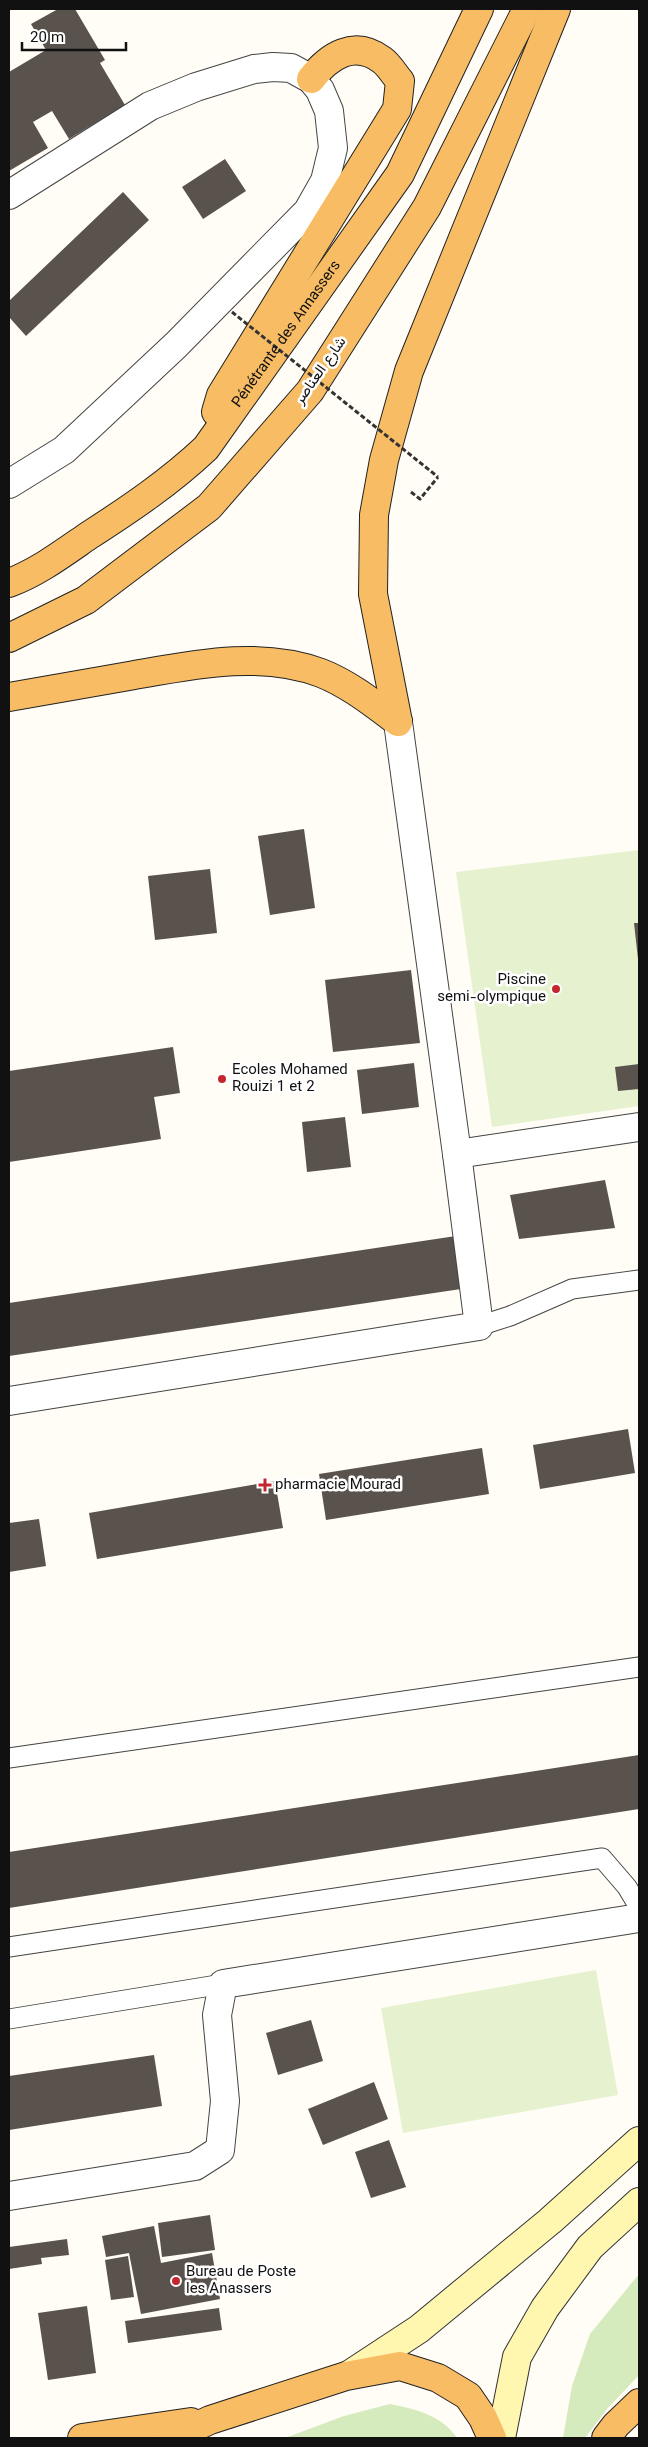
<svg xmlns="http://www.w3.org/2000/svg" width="648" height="2447" font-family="Georgia,Vazirmatn,serif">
<rect width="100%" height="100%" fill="#fffdf5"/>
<path fill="#d5ebbd" d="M639 2274V2375L607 2409 585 2438H563L572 2386 590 2334Z
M390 2404C415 2409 442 2415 457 2438H285L344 2416Z"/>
<path fill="#e6f2cf" d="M639 850V1106L492 1127 456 872Z
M596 1970 618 2095 403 2133 381 2008Z"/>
<path fill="#5a524d" d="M58 9H75L105 60 100 63 125 105 69 139 52 111 33 122 48 148 9 171V72L46 50 31 24Z
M225 159 246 191 203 219 182 187Z
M123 192 149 220 26 336 9 317V301Z
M304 829 315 908 270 915 258 836Z
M210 869 217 933 155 940 148 876Z
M634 923H639V959H638Z
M411 970 420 1043 333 1052 325 980Z
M173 1047 180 1093 154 1097 161 1139 9 1162V1071Z
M414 1063 419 1107 362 1114 357 1070Z
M639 1064V1089L618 1091 615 1067Z
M345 1117 351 1167 307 1172 302 1122Z
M605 1180 615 1228 519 1239 510 1195Z
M456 1236 461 1289 9 1356V1303Z
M628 1429 635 1473 540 1489 533 1445Z
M482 1448 489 1494 326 1520 319 1474Z
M275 1481 283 1528 97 1559 89 1513Z
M39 1519 46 1566 9 1572V1523Z
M639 1755V1809L9 1908V1852Z
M311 2020 323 2061 278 2075 266 2033Z
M154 2055 162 2106 9 2130V2076Z
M374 2082 388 2119 323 2145 308 2109Z
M389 2140 406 2187 371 2198 355 2152Z
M210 2215 215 2250 162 2257 158 2223Z
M154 2226 161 2263 212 2253 220 2299 141 2314 129 2253 106 2257 102 2236Z
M67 2239 69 2255 41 2258 42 2264 9 2269V2247Z
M128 2256 134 2297 111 2300 105 2260Z
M87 2306 96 2373 48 2380 38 2313Z
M219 2308 222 2330 128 2343 125 2321Z"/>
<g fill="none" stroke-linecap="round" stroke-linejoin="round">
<defs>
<path id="service" d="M479 1326 510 1316 572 1289 639 1280
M9 1758 639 1667
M9 1947 602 1858 627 1887 639 1907
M9 2019 223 1984"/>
<path id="minor" d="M9 195 150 106 196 87 254 69 273 67 291 68 311 79 320 90 329 111 333 148 325 181 308 211 176 345 64 450 9 484
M9 1401 479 1326 457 1154
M9 2196 195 2166 220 2150 225 2101 217 2015 223 1984 639 1918"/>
<path id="tertiary" d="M398 722 457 1154 639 1127"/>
<path id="secondary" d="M349 2375 419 2329 550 2221 639 2141
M501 2438 517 2357 545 2308 590 2247 639 2202"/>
<g id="trunk">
<path d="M216 412 221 395 397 109 400 81C394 74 389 65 382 60 354 39 329 56 311 79"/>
<path id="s1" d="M9 583C38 572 62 554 88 536 130 509 170 482 206 448L400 174 479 9"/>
<path d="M9 638 86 600 209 507 310 391 427 207 527 9"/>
<path d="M9 697C49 690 89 683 129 676 192 665 259 650 321 673 349 684 374 704 398 722"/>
<path d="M398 722 373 594 374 515 384 460 409 371 556 9"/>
<path d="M82 2438 191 2422"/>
<path d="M171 2438 210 2420 346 2376 400 2366 438 2378 468 2396 483 2418 492 2438"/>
<path d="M606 2438 616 2425 639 2403"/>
</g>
</defs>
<use href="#service" stroke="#444" stroke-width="21"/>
<use href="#minor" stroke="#444" stroke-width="30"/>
<use href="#tertiary" stroke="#444" stroke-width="30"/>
<use href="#secondary" stroke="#333" stroke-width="30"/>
<use href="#trunk" stroke="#222" stroke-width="30"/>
<path stroke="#333" stroke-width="3" stroke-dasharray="5 2.5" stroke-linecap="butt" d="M411 492 420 499 438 477"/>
<use href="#service" stroke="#fff" stroke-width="19"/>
<use href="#minor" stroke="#fff" stroke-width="28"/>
<use href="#tertiary" stroke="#fff" stroke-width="28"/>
<use href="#secondary" stroke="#fff6b0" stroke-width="28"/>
<use href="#trunk" stroke="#f7bc64" stroke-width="28"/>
<path stroke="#333" stroke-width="3" stroke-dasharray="5 2.5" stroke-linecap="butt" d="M232 312 438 477"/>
</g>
<g fill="#c4262e" stroke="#fff" stroke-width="2">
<circle cx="556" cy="989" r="5"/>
<circle cx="222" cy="1079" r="5"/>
<path d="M262.5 1477.5h5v5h5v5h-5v5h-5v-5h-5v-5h5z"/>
<circle cx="176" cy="2281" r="5"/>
</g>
<g text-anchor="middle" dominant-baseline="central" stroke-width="5" stroke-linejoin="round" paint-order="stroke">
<g font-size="15" fill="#111" stroke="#fff">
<text stroke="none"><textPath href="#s1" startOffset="379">Pénétrante des Annassers</textPath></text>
<text transform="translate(321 371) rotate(-55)">شارع العناصر</text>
</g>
<g font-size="15" fill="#111" stroke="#fff" text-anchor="start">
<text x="546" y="980" text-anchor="end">Piscine<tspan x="546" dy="17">semi-olympique</tspan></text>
<text x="232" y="1070">Ecoles Mohamed<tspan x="232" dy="17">Rouizi 1 et 2</tspan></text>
<text x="275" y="1485">pharmacie Mourad</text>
<text x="186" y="2272">Bureau de Poste<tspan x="186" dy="17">les Anassers</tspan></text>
</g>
</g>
<rect width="648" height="2447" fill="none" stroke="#111111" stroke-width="20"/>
<path d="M22 42v8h104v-8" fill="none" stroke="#111111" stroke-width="2.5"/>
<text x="30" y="42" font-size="15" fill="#111111" stroke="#ffffff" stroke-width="4" paint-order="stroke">20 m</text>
</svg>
